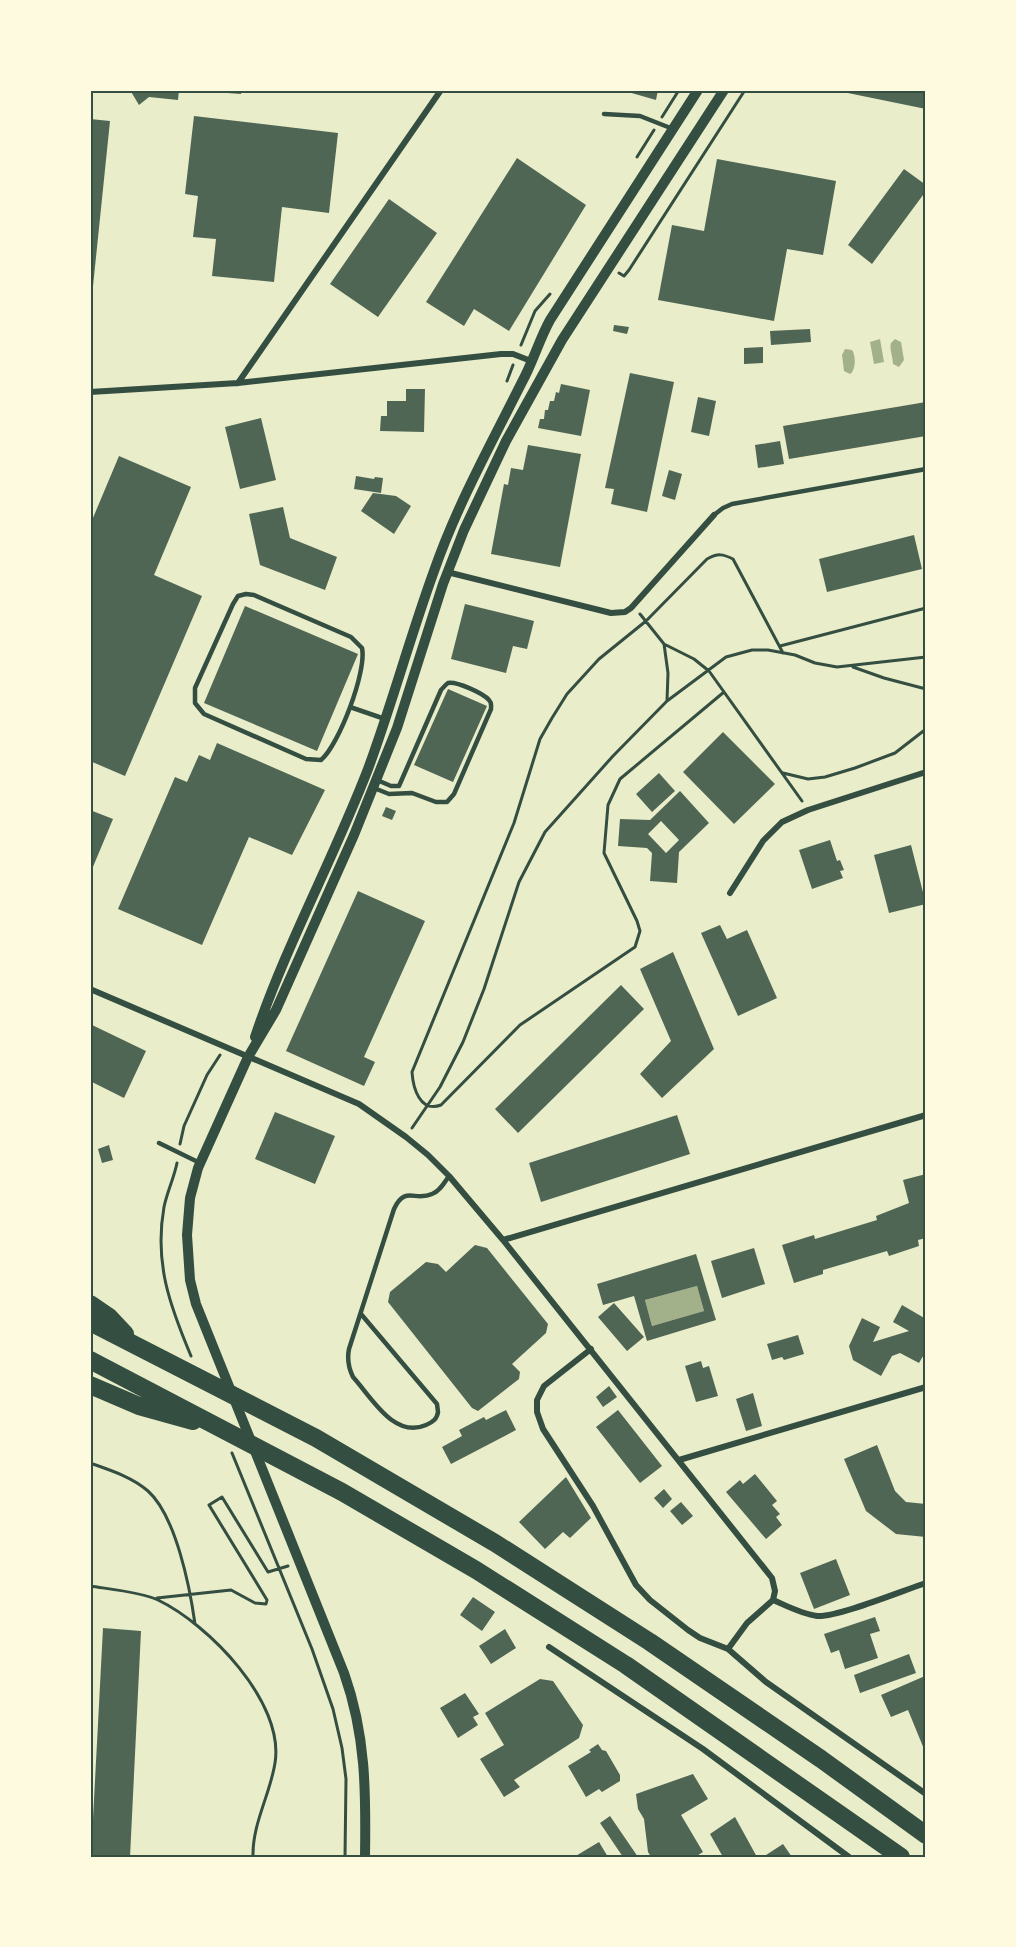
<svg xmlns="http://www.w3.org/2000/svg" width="1016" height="1947" font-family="'Source Sans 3',sans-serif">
<rect width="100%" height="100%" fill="#e9edc9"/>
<path fill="#a3b18a" d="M880 339 884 362 874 364 870 342Z
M895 339 901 342 904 360 899 367 893 364C893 357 889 349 891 343Z
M845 349 852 350C856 355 856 370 850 374L844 371 842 355Z
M697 1286 704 1311 652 1326 645 1300Z"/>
<path fill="#4f6655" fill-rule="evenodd" d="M130 90H179L178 100 149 97 139 105Z
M214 90H242L241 94 213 92Z
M621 90H658L656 100Z
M838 90H926V109L838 91Z
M194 116 338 133 329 213 282 207 274 282 212 276 216 239 193 237 198 196 185 194Z
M90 119 110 121 92 296H90Z
M517 158 586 205 509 331 474 309 464 326 426 302Z
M717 159 836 181 823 255 787 249 774 321 658 300 672 225 704 231Z
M904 169 926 185V191L872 264 848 245Z
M389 199 437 233 378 317 330 284Z
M614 325 629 327 627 334 613 331Z
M810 329 811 342 771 345 770 331Z
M763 347V363L744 364V348Z
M630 373 674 382 647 512 611 504 614 489 605 488Z
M561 384 590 390 581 436 538 428 540 419H544L545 410H548L550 401H554L556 392 559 393Z
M406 389H425L424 432 380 431 381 416H387V401H406Z
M698 397 716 401 709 436 691 432Z
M926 402V436L789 459 783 426Z
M261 418 276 480 240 489 225 427Z
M780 441 784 464 758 468 755 445Z
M528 445 581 454 560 567 491 554 504 484 508 485 511 468 523 470Z
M119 456 191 487 154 575 202 596 125 776 90 761V525Z
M669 470 682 474 675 500 662 496Z
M356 476 374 479 375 477 383 478 381 493 354 489Z
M373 493 396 496 411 506 394 534 361 511Z
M283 507 290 538 337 557 325 590 260 565 249 514Z
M914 535 922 569 827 592 819 559Z
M465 604 534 621 527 649 513 646 506 673 451 659Z
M245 606 358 654 317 751 204 703Z
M448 689 487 706 453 782 414 765Z
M723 732 775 784 734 824 683 772Z
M217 743 325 790 292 855 249 837 202 945 118 909 175 777 187 782 199 755 210 760Z
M659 773 675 791 652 812 636 794Z
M680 791 709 823 679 852 677 883 650 881 652 853 647 848 618 846 620 819 650 820ZM661 821 679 840 666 853 648 834Z
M386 807 396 811 392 820 382 816Z
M90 810 113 819 90 874Z
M830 840 837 861 840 860 844 870 840 871 843 878 812 889 799 850Z
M911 845 926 904 889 913 874 855Z
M358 891 425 921 364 1057 375 1062 364 1086 286 1051Z
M720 925 727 939 747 930 777 998 738 1016 701 933Z
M673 952 714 1049 662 1098 640 1074 671 1041 640 969Z
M621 985 644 1009 518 1133 495 1109Z
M90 1024 146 1051 124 1098 90 1081Z
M275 1112 335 1136 315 1184 255 1159Z
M677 1115 690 1154 541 1202 529 1163Z
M109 1145 113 1160 102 1163 98 1149Z
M926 1174V1238L918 1240 919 1246 889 1256 887 1251 823 1270V1274L794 1283 782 1245 814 1235 815 1239 877 1220 876 1216 909 1203 903 1180Z
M475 1245 487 1248 548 1324 546 1333 512 1364 520 1372 519 1379 478 1411 472 1408 388 1302 390 1292 426 1262 438 1264 446 1272Z
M754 1248 765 1284 722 1298 711 1261Z
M696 1254 716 1320 647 1341 634 1296 603 1305 597 1284ZM697 1286 704 1311 652 1326 645 1300Z
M614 1303 644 1337 627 1351 598 1317Z
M902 1305 926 1319V1351L919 1363 900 1353 892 1356 881 1376 853 1360 849 1346 862 1318 880 1327 873 1342 909 1331 893 1322Z
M798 1335 804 1354 784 1360 782 1357 772 1360 767 1344Z
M701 1361 703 1368 709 1366 718 1396 696 1402 685 1366Z
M609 1386 617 1397 603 1407 596 1397Z
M753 1393 762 1426 746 1431 736 1399Z
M506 1410 516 1430 451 1464 442 1447 462 1436 459 1430 484 1417 486 1420Z
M618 1410 662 1466 640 1483 596 1427Z
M877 1445 895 1491 906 1502 926 1504V1537L896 1534 866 1511 844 1459Z
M755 1474 777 1501 772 1505 780 1514 776 1517 782 1525 766 1539 726 1492 740 1480 743 1484Z
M566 1477 591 1518 570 1538 563 1532 545 1549 519 1522Z
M664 1489 672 1499 663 1508 654 1498Z
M681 1502 693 1516 682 1525 670 1511Z
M836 1559 850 1595 814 1609 800 1573Z
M473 1597 495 1612 482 1631 460 1615Z
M875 1617 880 1631 870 1634 878 1658 845 1669 839 1650 831 1653 824 1634Z
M103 1628 141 1631 130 1857H91Z
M505 1629 516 1648 491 1664 479 1646Z
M909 1654 916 1673 860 1693 854 1675Z
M925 1676 926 1679V1754L908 1710 891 1717 881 1695Z
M540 1679 553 1681 583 1725 579 1738 514 1780 520 1787 504 1797 480 1759 504 1745 485 1713Z
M465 1693 479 1714 473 1717 478 1725 458 1738 440 1708Z
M598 1744 602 1750 606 1751 620 1775V1781L602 1792 599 1789 586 1797 568 1766 591 1752 589 1750Z
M693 1774 708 1799 681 1815 703 1852 695 1857H651L648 1852 644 1819 638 1809 636 1794Z
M610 1816 638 1857H623L600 1823Z
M735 1817 757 1857H723L710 1834Z
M599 1842 608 1857H574Z
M783 1844 792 1857H767L766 1855Z"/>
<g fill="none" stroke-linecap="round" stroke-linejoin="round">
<path stroke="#344e41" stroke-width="3" d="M662 117 679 90
M637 157 654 130
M619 273 624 276 629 270 745 90
M521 345 535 311 550 294
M507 381 513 365
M640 614 664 644 694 659 709 671 802 801
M664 644 668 673 667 701
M780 646 926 608
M853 667 884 678 926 689
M724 692 620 779 608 805 604 853 637 921 640 931 635 947 520 1025 441 1105C420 1113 413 1088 412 1072L514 823 540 739 552 718 567 694 599 659 646 621 707 559C718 553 723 554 733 559L783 653
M783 773 808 779 825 777 855 768 895 753 926 729
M412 1128 440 1087 463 1042 484 989 519 882 545 832 613 756 667 701 726 657 752 650H768L795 655 815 663 837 667 926 657
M180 1144 184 1126 207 1075 220 1055
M177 1163C174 1178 167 1192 164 1207 154 1263 170 1306 191 1356
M232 1453 312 1649 333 1709 342 1748 346 1779 345 1857
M90 1463C110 1470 132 1477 148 1491 176 1516 190 1588 195 1624
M90 1586C108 1589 142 1592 158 1600 208 1624 285 1702 275 1763 270 1795 252 1824 253 1857
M157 1598 231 1590 255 1603 266 1604 267 1600 209 1505 222 1497 268 1572 288 1566"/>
<path stroke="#344e41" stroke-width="4.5" d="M604 114 640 116 673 129
M714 515 723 508 732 504 926 469
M246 594 254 595 351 637 362 648C367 671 339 745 321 760L306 759 204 714 195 703V688L233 604 238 596Z
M350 707 385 719
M374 788 389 794 412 793 436 802H447L454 794 491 709C491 704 492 703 489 700 483 693 456 681 448 683 445 685 443 688 441 690L399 786H391L377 780
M159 1143 200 1163
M361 1314 437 1404 438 1412C437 1419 433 1422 426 1425 394 1439 372 1398 353 1377 348 1367 347 1359 349 1349L394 1209C405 1185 415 1202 432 1194 440 1191 444 1183 449 1176"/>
<path stroke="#344e41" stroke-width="6" d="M238 383 441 90
M90 392 238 383 501 354H513L531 361
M447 572 611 613 625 612 631 608 714 515
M730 893 763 841 782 822 808 810 926 772
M90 989 359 1104 406 1137 428 1155 449 1176 503 1240 772 1578 775 1591 773 1600
M503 1240 926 1115
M591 1349 544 1386 537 1400V1412L543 1429 593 1506 636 1585 650 1600 688 1630 700 1638 728 1649 766 1682 926 1794
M679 1460 926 1387
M773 1600C787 1606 802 1614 817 1616 836 1618 904 1590 926 1583
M549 1647 703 1749 849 1857
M728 1649 747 1623 773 1600"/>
<path stroke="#344e41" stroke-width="10" d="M255 1037C286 945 333 860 368 769 392 704 410 637 434 571 457 505 491 444 522 382 533 362 539 340 550 320L698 90
M365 1857C366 1792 366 1735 344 1673L196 1304 190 1280 187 1235 190 1198 198 1168 248 1057 276 1010 354 835 397 728 443 584 464 530 506 441 562 340 724 90"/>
<path stroke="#344e41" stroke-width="18" d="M90 1304 109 1317 125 1334
M90 1322 316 1438 495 1543 650 1642 821 1759 926 1835
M90 1360 342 1492 476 1570 626 1665 901 1857
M90 1385 139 1406 193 1421"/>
</g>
<rect width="1016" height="1947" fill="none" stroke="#fefae0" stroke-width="183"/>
<rect x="92" y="92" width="832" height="1764" fill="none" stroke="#344e41" stroke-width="2"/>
</svg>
